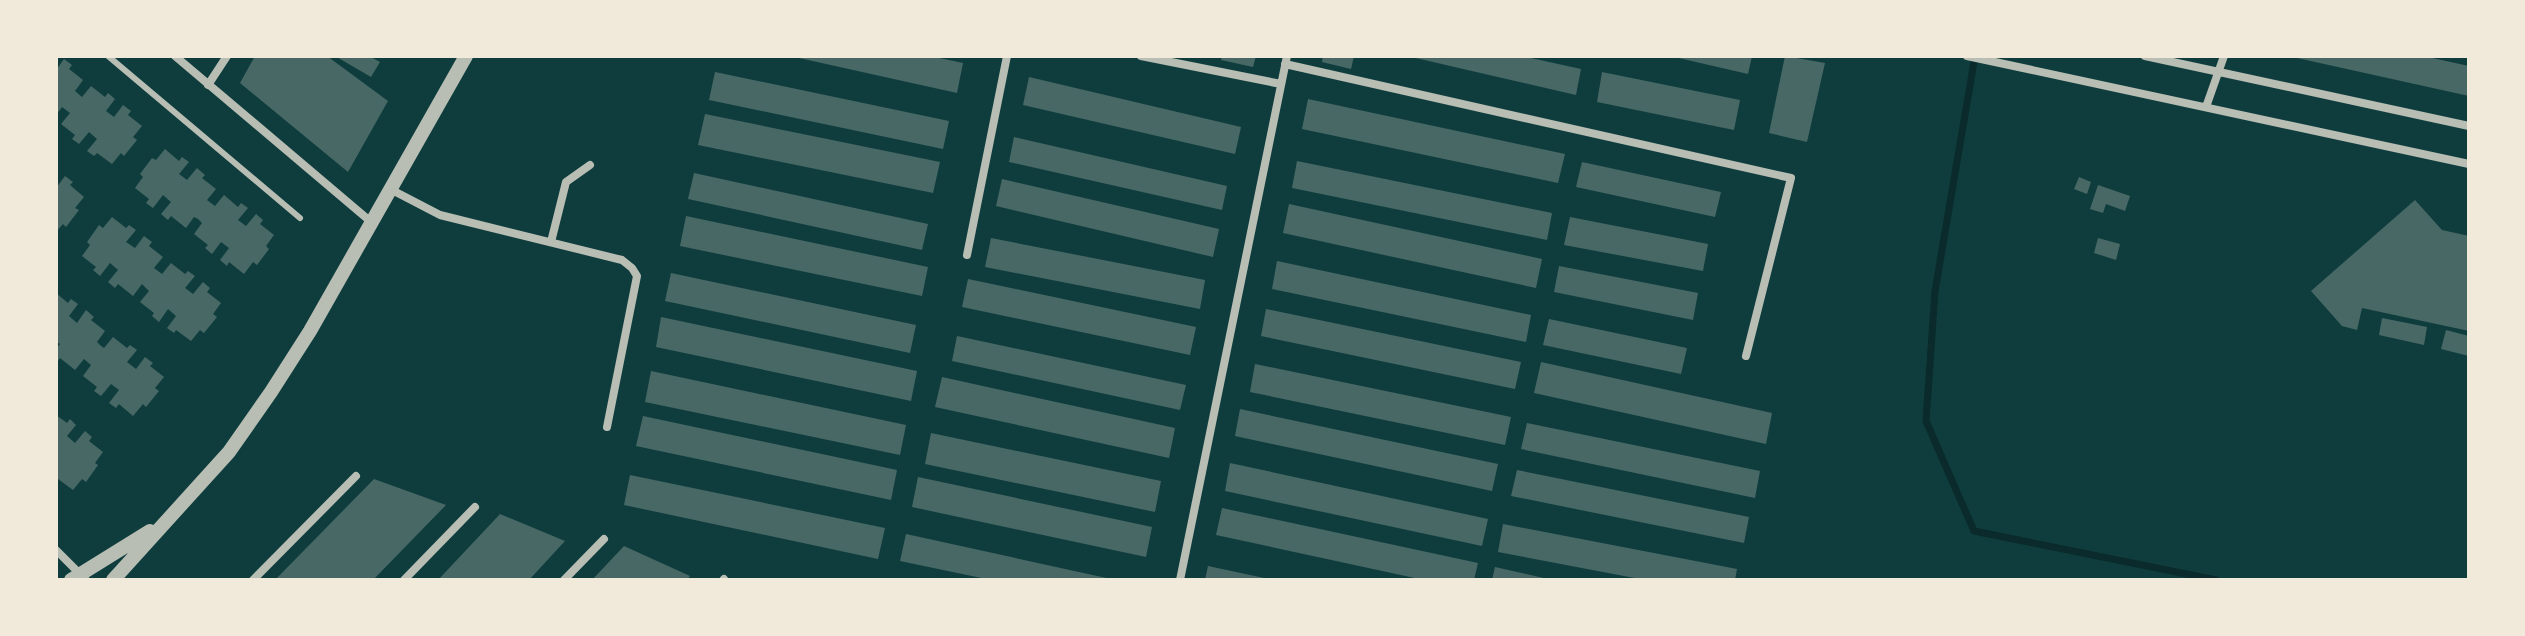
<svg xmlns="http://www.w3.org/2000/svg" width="2525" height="636" font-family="'PT Sans',sans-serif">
<rect width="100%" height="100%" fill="#0f3d3e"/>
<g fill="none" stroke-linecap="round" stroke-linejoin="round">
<path stroke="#0a2a2b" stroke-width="7" d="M1975 56 1935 291 1926 421 1974 531 2216 580"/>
</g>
<path fill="#486865" d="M255 56H327L388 101 348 172 240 83Z
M335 56H369L380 62 371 77Z
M790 56H930L963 63 957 93Z
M1222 56H1256L1253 67 1221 60Z
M1323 56H1354L1351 69 1322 62Z
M1407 56H1522L1581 69 1576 95Z
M1670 56H1752L1748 74Z
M1785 56 1825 63 1807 142 1769 133Z
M2288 56H2423L2469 66V96Z
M64 59 72 65 69 69 83 80 75 91 82 97 91 86 105 97 108 93 115 99 106 111 114 117 123 105 131 111 128 115 142 126 133 137 137 140 124 156 121 153 112 164 97 153 94 156 87 151 97 139 89 132 79 144 72 139 75 135 61 124 70 113 62 107 56 115V70Z
M715 72 949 121 943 149 709 100Z
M1602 72 1740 100 1734 130 1597 102Z
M1029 77 1241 127 1235 154 1023 105Z
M1308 99 1565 154 1558 183 1302 129Z
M705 114 940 162 933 193 698 145Z
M1014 137 1227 186 1222 210 1009 162Z
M165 149 179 161 182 157 189 162 179 174 187 180 197 168 205 175 202 178 216 189 207 200 215 206 224 195 238 207 241 203 248 208 238 220 246 226 256 214 263 220 260 224 274 235 266 246 269 249 257 265 253 262 244 274 229 262 227 266 220 260 229 248 221 242 212 254 205 248 208 245 194 234 202 223 198 219 194 217 186 228 171 216 168 220 161 214 171 202 163 195 153 208 146 203 149 199 135 188 143 177 140 174 152 158 156 160Z
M1297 161 1552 213 1547 240 1292 188Z
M1582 162 1721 192 1715 217 1576 187Z
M694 173 928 224 922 250 688 199Z
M65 176 73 182 70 185 84 197 75 208 79 210 66 227 63 224 56 232V188Z
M2079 177 2091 182 2087 194 2074 189Z
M1002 179 1219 229 1213 257 996 206Z
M2098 185 2130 196 2125 211 2106 204 2103 213 2090 209Z
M2415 200 2442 230 2469 236V331L2362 308 2357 330 2342 326 2311 291Z
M1289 204 1542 259 1536 288 1283 233Z
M686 216 928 267 922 296 680 246Z
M112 217 126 228 129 225 136 230 126 242 135 248 144 236 152 242 149 246 163 257 154 268 162 274 171 263 185 274 188 271 195 276 185 288 193 294 203 282 210 288 207 292 221 303 213 314 217 317 204 333 200 330 191 341 176 330 174 333 167 328 176 316 168 309 159 322 152 316 154 313 140 302 149 291 142 284 133 296 118 284 115 288 108 282 118 270 110 263 100 276 93 270 96 267 82 256 90 245 87 242 99 225 103 228Z
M1570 217 1708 244 1703 271 1564 245Z
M991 238 1205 280 1200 309 985 267Z
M2098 238 2120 244 2116 260 2094 253Z
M1277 261 1531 315 1526 342 1272 289Z
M1559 266 1698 293 1693 320 1554 292Z
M671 273 916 325 910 353 665 301Z
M968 279 1196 327 1190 355 962 307Z
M56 293 68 303 71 299 78 304 69 316 77 323 86 310 94 317 91 320 105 331 97 342 101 346 104 348 113 337 127 348 130 345 137 350 127 362 136 369 145 357 153 363 150 366 164 377 155 388 159 391 146 407 143 404 133 416 119 404 116 408 109 403 119 390 111 384 101 396 94 391 97 387 83 376 91 365 84 359 75 370 60 358 56 363V349L60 344 56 341Z
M1266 309 1521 362 1515 389 1261 336Z
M661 317 917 371 911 401 656 347Z
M2382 318 2427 327 2424 345 2379 335Z
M1549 319 1687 348 1681 374 1543 345Z
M2446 330 2469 336V356L2441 349Z
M957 336 1186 385 1180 410 952 361Z
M1541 362 1772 413 1766 444 1534 393Z
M1255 364 1511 417 1505 445 1250 392Z
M651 371 906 425 900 455 645 402Z
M942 377 1175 428 1169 458 935 407Z
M1240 409 1498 464 1492 491 1235 436Z
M56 415 67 423 70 419 76 425 67 436 75 443 85 431 92 437 89 441 103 452 95 463 98 465 86 482 82 479 73 490 58 479 56 481 58 464 56 463Z
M643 416 897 470 891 500 636 446Z
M1527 423 1760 471 1755 498 1521 449Z
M931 433 1161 481 1155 512 925 464Z
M1230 463 1488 519 1482 546 1225 491Z
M1517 470 1749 517 1744 543 1511 496Z
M630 475 885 528 878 559 624 505Z
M918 477 1152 527 1146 557 912 507Z
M374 479 446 505 373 580H275Z
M1222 508 1478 563 1474 580H1424L1216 535Z
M500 514 565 541 529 580H438Z
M1503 524 1737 569 1735 580H1645L1498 552Z
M906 534 1111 579V580H991L900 561Z
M624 546 690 576 687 580H592Z
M1208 566 1269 579V580H1205Z
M1495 567 1548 579V580H1492Z"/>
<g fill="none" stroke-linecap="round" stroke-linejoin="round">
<path stroke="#b8beb3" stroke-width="6" d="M108 56 300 218"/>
<path stroke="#b8beb3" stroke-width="8" d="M175 56 370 221
M1141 56 1281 84
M1967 56 2469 164
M2145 56 2469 126
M1285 64 1791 178 1746 356
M208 85 227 56
M2206 107 2224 56
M390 189 440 215 622 260 632 268 637 276 607 427
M551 242 566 182 590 165
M967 255 1007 56
M56 550 86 580
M253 580 356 476
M404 580 475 507
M564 580 604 539
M723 580 724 579
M1180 580 1287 56"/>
<path stroke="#b8beb3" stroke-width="14" d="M71 580 150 531
M113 580 229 452 271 392 310 331 466 56"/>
</g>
<rect width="2525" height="636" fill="none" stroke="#f1e9da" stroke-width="116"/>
</svg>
